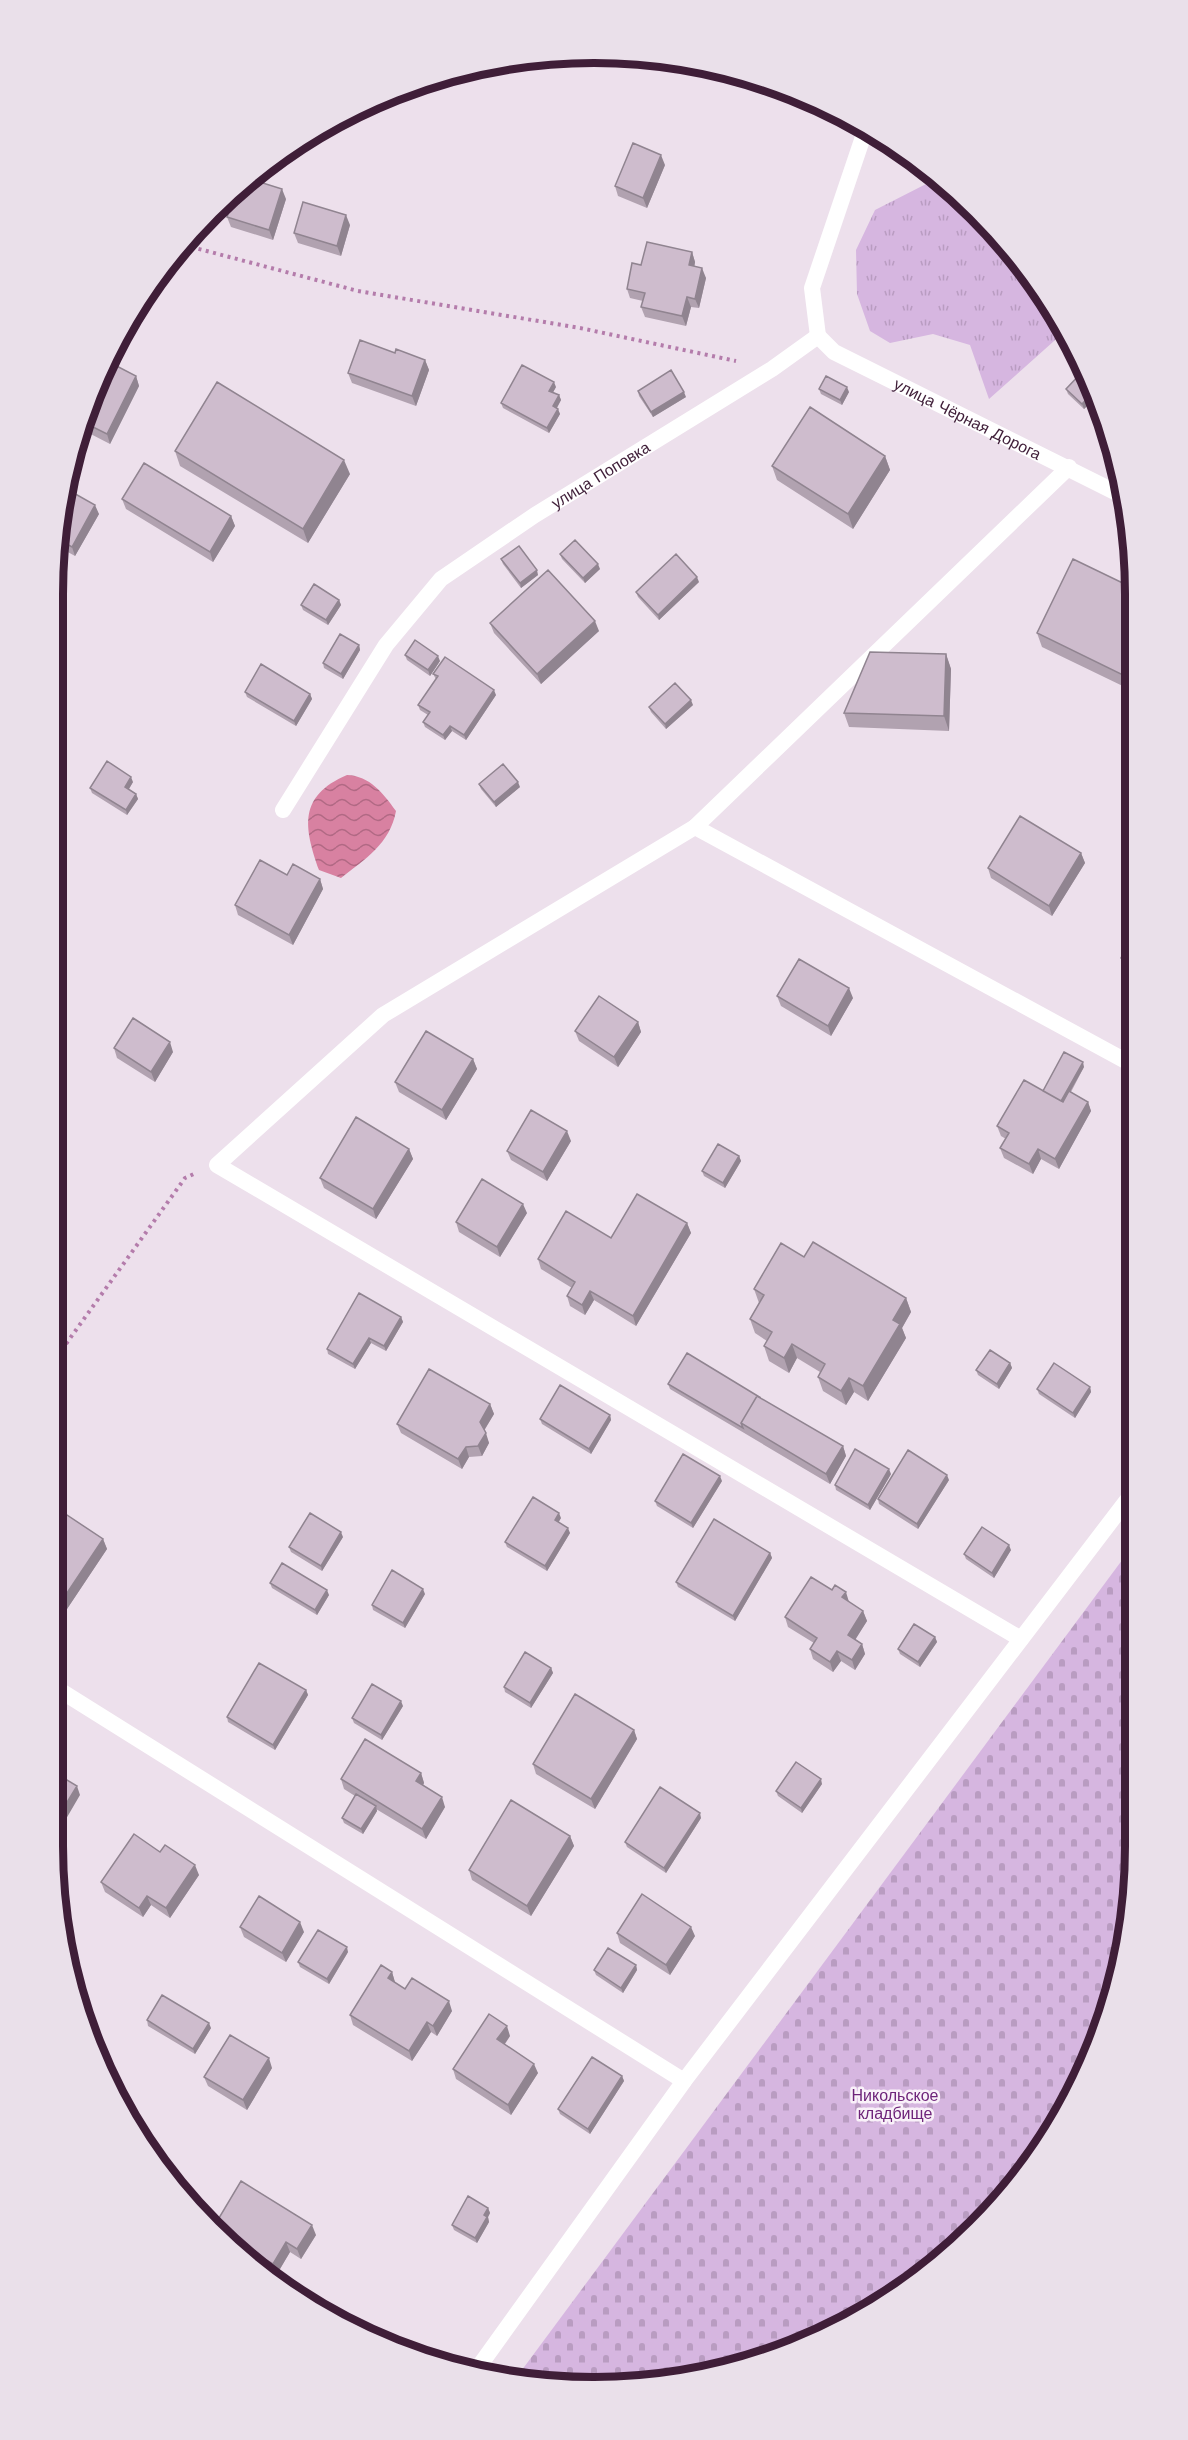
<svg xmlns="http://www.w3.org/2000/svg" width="1188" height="2440" font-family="'Work Sans',sans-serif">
<defs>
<pattern id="grass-tufts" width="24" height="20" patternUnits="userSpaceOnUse" patternTransform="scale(1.5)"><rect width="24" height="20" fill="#d6b6e0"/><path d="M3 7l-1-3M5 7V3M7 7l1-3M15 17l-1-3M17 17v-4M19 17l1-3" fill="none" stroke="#b99cc1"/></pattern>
<pattern id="cemetery-stones" width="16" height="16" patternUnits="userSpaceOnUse" patternTransform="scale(1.5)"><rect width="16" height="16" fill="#d6b6e0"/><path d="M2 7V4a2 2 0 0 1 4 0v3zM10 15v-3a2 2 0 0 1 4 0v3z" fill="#b99cc1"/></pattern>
<pattern id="water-waves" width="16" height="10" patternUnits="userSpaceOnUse" patternTransform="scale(1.5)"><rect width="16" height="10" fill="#d881a1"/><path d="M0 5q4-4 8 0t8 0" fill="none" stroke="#b16984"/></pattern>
</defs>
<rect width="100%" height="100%" fill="#ede0ec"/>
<path fill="url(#grass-tufts)" d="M934 174 1024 265 1063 333 989 399 970 345 933 334 890 343 870 331 857 294 856 250 875 210 930 182Z"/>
<path fill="url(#cemetery-stones)" d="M1134 1544 1135 1846 1125 1952 1094 2054 1001 2203 924 2275 834 2331 664 2383 516 2378Z"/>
<path fill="url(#water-waves)" d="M347 775C370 776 383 793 396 811 390 844 365 859 341 878L319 870C304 827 298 796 347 775Z"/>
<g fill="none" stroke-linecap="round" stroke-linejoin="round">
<path stroke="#b47cab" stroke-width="4" stroke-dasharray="3 4.5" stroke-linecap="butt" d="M184 245 358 291 580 328 736 361
M53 1362 185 1178 196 1173"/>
<g stroke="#fff" stroke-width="16">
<path id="s1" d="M818 336 834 352 1123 496"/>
<path d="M818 336 812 288 865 131"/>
<path id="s2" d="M283 810 386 645 441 579 535 515 772 369 818 336"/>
<path d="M695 827 1133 1065"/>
<path d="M1021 1639 217 1165 383 1015 695 827 1069 467"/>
<path d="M53 1686 684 2081"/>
<path d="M475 2372 684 2081 1134 1491"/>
</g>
</g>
<path fill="#b1a2b0" d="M665 165 647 208 618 196 615 186Z
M286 199 273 240 231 227 227 217Z
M350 225 341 256 298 243 294 233Z
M692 252 695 262 694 267 706 278 699 308 691 307 686 326 645 317 641 307 643 301 630 298 627 289 641 265Z
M395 353 425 360 429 370 416 406 352 383 348 373Z
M136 376 139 386 110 444 81 429 94 386Z
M1094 386 1097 396 1084 409 1068 394 1066 389Z
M556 387 553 392 559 395 561 400 557 408 560 414 549 433 503 408 501 403Z
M819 389 849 392 842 405 821 394Z
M638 391 686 397 653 417 639 396Z
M175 451 350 474 308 543 180 466Z
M885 456 890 470 853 529 777 480 772 466Z
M63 487 99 514 75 556 57 546Z
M122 499 231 516 235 526 213 562 126 509Z
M560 554 600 569 585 583 562 559Z
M501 559 538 575 521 588 503 564Z
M699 582 659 620 638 597 636 592Z
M1131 587V690L1042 647 1037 633Z
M339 600 341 605 328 625 303 610 301 605Z
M490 623 599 631 541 684 494 633Z
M359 645 360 650 343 679 324 668 323 663Z
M946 654 951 669 949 731 849 727 844 713Z
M405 655 440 661 430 676 407 660Z
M433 674 496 695 466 740 452 731 445 740 425 727 423 722 428 715 420 710 418 705 436 679Z
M245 692 310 694 312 699 296 726 247 697Z
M693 705 666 729 651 712 649 707Z
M133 782 129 789 136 794 138 799 127 815 92 793 90 788Z
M479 784 520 787 496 807 481 789Z
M1081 853 1085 863 1052 916 991 878 988 868Z
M287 875 320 879 323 889 293 945 238 915 235 905Z
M1132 937V968L1122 963 1121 958Z
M777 996 853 998 831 1036 781 1006Z
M638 1022 641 1032 618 1067 579 1041 575 1031Z
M114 1048 173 1052 155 1082 117 1058Z
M473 1059 477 1069 446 1120 399 1092 395 1082Z
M1084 1067 1071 1092 1088 1102 1091 1111 1059 1169 1041 1159 1033 1174 1004 1158 1000 1148 1006 1139 1001 1136 997 1126 1043 1091Z
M571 1141 547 1181 511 1160 507 1151Z
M409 1149 413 1159 376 1219 324 1188 320 1178Z
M739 1156 741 1161 725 1188 704 1176 702 1171Z
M527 1213 500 1257 459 1232 456 1222Z
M687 1223 691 1233 636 1326 594 1300 585 1315 570 1306 567 1296 572 1288 541 1269 538 1259 611 1238Z
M804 1257 906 1298 911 1312 902 1328 906 1338 868 1401 854 1392 846 1405 823 1391 818 1377 820 1372 797 1358 789 1373 769 1361 764 1346 767 1341 755 1333 750 1319 759 1303 754 1289Z
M401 1317 403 1322 386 1351 371 1343 355 1369 328 1354 327 1349Z
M1010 1363 1012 1368 999 1389 978 1375 976 1370Z
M668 1384 843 1446 846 1456 830 1484 670 1389Z
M1090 1387 1091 1392 1075 1418 1039 1394 1037 1389Z
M490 1404 494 1414 484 1431 489 1443 482 1456 469 1457 462 1469 401 1433 397 1424Z
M610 1415 611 1420 591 1454 542 1424 540 1419Z
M891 1474 870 1510 836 1490 835 1485Z
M949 1480 918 1529 879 1504 878 1499Z
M722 1481 693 1528 657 1506 655 1501Z
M52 1505 103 1539 107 1549 65 1612 52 1604Z
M561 1518 558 1522 570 1533 547 1571 507 1547 505 1542Z
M343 1537 322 1571 291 1552 289 1547Z
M1011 1550 994 1578 966 1559 964 1554Z
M770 1553 772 1558 735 1621 678 1587 676 1582Z
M270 1583 329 1595 317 1615 272 1588Z
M425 1594 405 1628 373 1610 372 1605Z
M849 1602 863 1611 867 1621 855 1639 862 1644 865 1654 855 1670 841 1661 833 1672 813 1659 810 1649 814 1643 788 1627 785 1617Z
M935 1637 937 1642 920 1667 900 1654 898 1649Z
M551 1668 553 1673 531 1708 505 1692 504 1687Z
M306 1690 308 1695 275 1750 228 1722 227 1717Z
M403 1706 382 1740 354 1723 352 1718Z
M634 1730 637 1739 595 1809 536 1774 533 1764Z
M421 1773 424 1783 423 1786 445 1807 426 1839 376 1809 377 1811 363 1834 344 1823 342 1818 355 1796 344 1789 341 1779Z
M822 1784 802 1813 778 1796 776 1791Z
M701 1818 666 1873 627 1847 625 1842Z
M570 1836 574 1846 531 1916 472 1880 469 1870Z
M160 1852 199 1875 170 1918 151 1905 143 1917 105 1892 101 1882Z
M240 1927 304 1932 286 1962 244 1937Z
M617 1933 695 1936 670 1975 620 1943Z
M348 1952 329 1984 300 1967 298 1962Z
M636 1965 637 1970 623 1993 596 1975 594 1970Z
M392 1972 395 1983 405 1989 452 2011 437 2036 431 2032 412 2061 353 2025 350 2015Z
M147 2020 211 2028 195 2054 148 2026Z
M510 2036 505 2044 538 2073 511 2115 456 2079 453 2069Z
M272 2068 247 2110 208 2086 204 2077Z
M622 2076 624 2081 590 2134 560 2114 558 2109Z
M488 2208 490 2213 488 2217 489 2222 477 2243 454 2230 452 2225Z
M213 2228 316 2235 301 2259 290 2252 277 2274 254 2261 251 2263 238 2254 236 2250 230 2246Z"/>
<path fill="#908490" d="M661 155 665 165 647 208 643 198Z
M282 189 286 199 273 240 269 230Z
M215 208 212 217 210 212Z
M346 215 350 225 341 256 337 246Z
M692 252 695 262 693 275 689 265Z
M702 268 706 278 699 308 695 299Z
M687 297 691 307 686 326 682 316Z
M425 360 429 370 416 406 412 396Z
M136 376 139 386 110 444 107 434Z
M554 382 556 387 551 396 549 391Z
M847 387 849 392 842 405 840 400Z
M1095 390 1097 396 1084 409 1082 404Z
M684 392 686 397 653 417 651 412Z
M559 395 561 400 555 411 553 406Z
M558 409 560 414 549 433 547 428Z
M885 456 890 470 853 529 848 514Z
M344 460 350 474 308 543 303 529Z
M95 505 99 514 75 556 72 547Z
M231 516 235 526 213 562 210 552Z
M598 564 600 569 585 583 583 578Z
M537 570 538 575 521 588 520 583Z
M697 577 699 582 659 620 658 615Z
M339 600 341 605 328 625 326 620Z
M595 621 599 631 541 684 537 674Z
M359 645 360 650 343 679 341 674Z
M946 654 951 669 949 731 944 716Z
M438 656 440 661 430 676 428 670Z
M494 690 496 695 466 740 464 735Z
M310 694 312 699 296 726 294 721Z
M691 700 693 705 666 729 665 724Z
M450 726 452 731 445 740 443 735Z
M131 777 133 782 127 792 125 787Z
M518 782 520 787 496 807 494 802Z
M136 794 138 799 127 815 126 810Z
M1081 853 1085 863 1052 916 1049 906Z
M320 879 323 889 293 945 289 935Z
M849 988 853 998 831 1036 828 1026Z
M638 1022 641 1032 618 1067 614 1057Z
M170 1042 173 1052 155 1082 151 1072Z
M473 1059 477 1069 446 1120 442 1110Z
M1083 1062 1084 1067 1062 1106 1061 1101Z
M1088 1102 1091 1111 1059 1169 1055 1159Z
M567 1131 571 1141 547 1181 543 1172Z
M409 1149 413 1159 376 1219 373 1209Z
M1038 1149 1041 1159 1033 1174 1029 1164Z
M739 1156 741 1161 725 1188 723 1183Z
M523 1204 527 1213 500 1257 497 1247Z
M687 1223 691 1233 636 1326 633 1316Z
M590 1291 594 1300 585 1315 582 1305Z
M906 1298 911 1312 902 1328 906 1338 868 1401 863 1386 893 1320Z
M401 1317 403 1322 386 1351 384 1346Z
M369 1338 371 1343 355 1369 353 1364Z
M792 1344 797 1358 789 1373 784 1358Z
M1010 1363 1012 1368 999 1389 997 1384Z
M849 1378 854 1392 846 1405 841 1391Z
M1090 1387 1091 1392 1075 1418 1073 1413Z
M490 1404 494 1414 483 1432 480 1422Z
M610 1415 611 1420 591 1454 589 1449Z
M486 1433 489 1443 482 1456 478 1446Z
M843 1446 846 1456 830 1484 826 1474Z
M466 1447 469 1457 462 1469 458 1459Z
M889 1469 891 1474 870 1510 868 1505Z
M947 1475 949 1480 918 1529 917 1524Z
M720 1476 722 1481 693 1528 691 1523Z
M559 1513 561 1518 557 1525 555 1520Z
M568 1528 570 1533 547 1571 545 1566Z
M341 1532 343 1537 322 1571 321 1566Z
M103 1539 107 1549 65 1612 61 1602Z
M1009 1545 1011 1550 994 1578 992 1573Z
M770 1553 772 1558 735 1621 733 1616Z
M423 1589 425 1594 405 1628 403 1623Z
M327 1590 329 1595 317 1615 315 1610Z
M846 1592 849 1602 842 1597Z
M863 1611 867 1621 852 1645 848 1635Z
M935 1637 937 1642 920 1667 918 1662Z
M862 1644 865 1654 855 1670 852 1660Z
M837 1651 841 1661 833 1672 830 1662Z
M551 1668 553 1673 531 1708 530 1703Z
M306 1690 308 1695 275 1750 273 1745Z
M401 1701 403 1706 382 1740 381 1735Z
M634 1730 637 1739 595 1809 591 1799Z
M421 1773 424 1783 419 1791 416 1781Z
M821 1779 822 1784 802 1813 801 1808Z
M77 1786 80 1795 52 1843V1827Z
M442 1797 445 1807 426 1839 422 1829Z
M376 1806 377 1811 363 1834 361 1829Z
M700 1813 701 1818 666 1873 664 1868Z
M570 1836 574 1846 531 1916 527 1906Z
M195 1865 199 1875 170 1918 166 1908Z
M147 1896 151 1905 143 1917 139 1908Z
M300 1922 304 1932 286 1962 282 1953Z
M691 1927 695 1936 670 1975 666 1965Z
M347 1947 348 1952 329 1984 327 1979Z
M636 1965 637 1970 623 1993 621 1988Z
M392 1972 395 1982 392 1988 388 1978Z
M449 2001 452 2011 437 2036 433 2026Z
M427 2022 431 2032 412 2061 409 2051Z
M209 2023 211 2028 195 2054 193 2049Z
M507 2026 510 2036 501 2049 497 2039Z
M269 2058 272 2068 247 2110 243 2100Z
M534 2064 538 2073 511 2115 508 2105Z
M622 2076 624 2081 590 2134 588 2129Z
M488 2208 490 2213 488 2217 489 2222 477 2243 475 2238 484 2215Z
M312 2225 316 2235 301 2259 297 2249Z
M286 2242 290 2252 277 2274 273 2264Z
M251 2251 254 2261 251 2263 248 2261 246 2254Z"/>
<path fill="#cebccd" stroke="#908490" stroke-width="1.5" d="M633 143 661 155 643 198 615 186Z
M250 179 282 189 269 230 227 217 236 191Z
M303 202 346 215 337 246 294 233Z
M647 242 692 252 689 265 702 268 695 299 687 297 682 316 641 307 645 293 627 289 632 263 641 265Z
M360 340 395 353 396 349 425 360 412 396 348 373Z
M107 361 136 376 107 434 83 422 94 386Z
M522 365 554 382 549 391 559 395 553 406 558 409 547 428 501 403Z
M671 370 684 392 651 412 638 391Z
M1084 370 1094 386 1095 390 1082 404 1066 389Z
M826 376 847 387 840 400 819 389Z
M217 382 344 460 303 529 175 451Z
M810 407 885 456 848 514 772 466Z
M144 463 231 516 210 552 122 499Z
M63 487 95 505 72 547 58 539Z
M575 540 598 564 583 578 560 554Z
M519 546 537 570 520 583 501 559Z
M676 554 697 577 658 615 636 592Z
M1073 559 1131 587V673L1129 678 1037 633Z
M548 570 595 621 537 674 490 623Z
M314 584 339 600 326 620 301 605Z
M340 634 359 645 341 674 323 663Z
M415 640 438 656 428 670 405 655Z
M870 652 946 654 944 716 844 713Z
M445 657 494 690 464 735 450 726 443 735 423 722 430 712 418 705 438 676 433 674Z
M261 664 310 694 294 721 245 692Z
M675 683 691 700 665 724 649 707Z
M107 761 131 777 125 787 136 794 126 810 90 788Z
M503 764 518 782 494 802 479 784Z
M1020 816 1081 853 1049 906 988 868Z
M260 860 287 875 293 864 320 879 289 935 235 905Z
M1132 937V964L1121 958Z
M799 959 849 988 828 1026 777 996Z
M599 996 638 1022 614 1057 575 1031Z
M133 1018 170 1042 151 1072 114 1048Z
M426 1031 473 1059 442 1110 395 1082Z
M1064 1052 1083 1062 1061 1101 1043 1091Z
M1024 1080 1063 1102 1069 1091 1088 1102 1055 1159 1038 1149 1029 1164 1000 1148 1009 1133 997 1126Z
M531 1110 567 1131 543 1172 507 1151Z
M356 1117 409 1149 373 1209 320 1178Z
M718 1144 739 1156 723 1183 702 1171Z
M482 1179 523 1204 497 1247 456 1222Z
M637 1194 687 1223 633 1316 590 1291 582 1305 567 1296 575 1282 538 1259 566 1211 611 1238Z
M813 1242 906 1298 893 1320 900 1324 863 1386 849 1378 841 1391 818 1377 825 1364 792 1344 784 1358 764 1346 772 1332 750 1319 764 1295 754 1289 781 1243 804 1257Z
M359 1293 401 1317 384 1346 369 1338 353 1364 327 1349Z
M990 1350 1010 1363 997 1384 976 1370Z
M687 1353 761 1398 757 1396 741 1423 743 1428 668 1384Z
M1054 1363 1090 1387 1073 1413 1037 1389Z
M429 1369 490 1404 480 1422 486 1433 478 1446 466 1447 458 1459 397 1424Z
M560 1385 610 1415 589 1449 540 1419Z
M757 1396 843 1446 826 1474 741 1423Z
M855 1449 889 1469 868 1505 835 1485Z
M908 1450 947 1475 917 1524 878 1499Z
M683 1454 720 1476 691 1523 655 1501Z
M533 1497 559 1513 555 1520 568 1528 545 1566 505 1542Z
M52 1505 103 1539 61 1602 52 1597Z
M310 1513 341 1532 321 1566 289 1547Z
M714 1519 770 1553 733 1616 676 1582Z
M982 1527 1009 1545 992 1573 964 1554Z
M282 1563 327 1590 315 1610 270 1583Z
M392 1570 423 1589 403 1623 372 1605Z
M811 1577 832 1590 835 1585 846 1592 842 1597 863 1611 848 1635 862 1644 852 1660 837 1651 830 1662 810 1649 817 1638 785 1617Z
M914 1624 935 1637 918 1662 898 1649Z
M525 1652 551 1668 530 1703 504 1687Z
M259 1663 306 1690 273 1745 227 1717Z
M372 1684 401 1701 381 1735 352 1718Z
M575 1694 634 1730 591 1799 533 1764Z
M365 1739 421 1773 416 1781 442 1797 422 1829 341 1779Z
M796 1762 821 1779 801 1808 776 1791Z
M52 1771 77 1786 52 1827Z
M660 1787 700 1813 664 1868 625 1842Z
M356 1794 376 1806 361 1829 342 1818Z
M511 1800 570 1836 527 1906 469 1870Z
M134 1834 160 1852 165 1845 195 1865 166 1908 147 1896 139 1908 101 1882Z
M642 1894 691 1927 666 1965 617 1933Z
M259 1896 300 1922 282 1953 240 1927Z
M318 1930 347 1947 327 1979 298 1962Z
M608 1948 636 1965 621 1988 594 1970Z
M381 1965 392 1972 388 1978 405 1989 412 1978 449 2001 433 2026 427 2022 409 2051 350 2015Z
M162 1995 209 2023 193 2049 147 2020Z
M489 2014 507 2026 497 2039 534 2064 508 2105 453 2069Z
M230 2035 269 2058 243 2100 204 2077Z
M592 2057 622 2076 588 2129 558 2109Z
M241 2181 312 2225 297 2249 286 2242 273 2264 251 2251 246 2254 240 2253 236 2249 237 2242 213 2228Z
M468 2196 488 2208 484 2215 487 2217 475 2238 452 2225Z
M255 2266 272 2277V2278Z"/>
<g text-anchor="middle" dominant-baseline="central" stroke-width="5" stroke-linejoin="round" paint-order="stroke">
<g font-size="16" fill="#3f1e38" stroke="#f9f1f9">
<text stroke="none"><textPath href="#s1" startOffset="172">улица Чёрная Дорога</textPath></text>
<text stroke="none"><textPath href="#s2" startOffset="471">улица Поповка</textPath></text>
</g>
<g font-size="16" fill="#6e247a" stroke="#f9f1f9">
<text x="895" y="2095">Никольское<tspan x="895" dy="18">кладбище</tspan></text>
</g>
</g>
<path d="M0 0H1188V2440H0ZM594 63H594A531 531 0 0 1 1125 594V1846A531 531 0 0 1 594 2377H594A531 531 0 0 1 63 1846V594A531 531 0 0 1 594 63Z" fill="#eae0ea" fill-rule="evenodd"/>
<path fill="none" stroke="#3f1e38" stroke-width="8" d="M594 63H594A531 531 0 0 1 1125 594V1846A531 531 0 0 1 594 2377H594A531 531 0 0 1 63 1846V594A531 531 0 0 1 594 63Z"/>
</svg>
